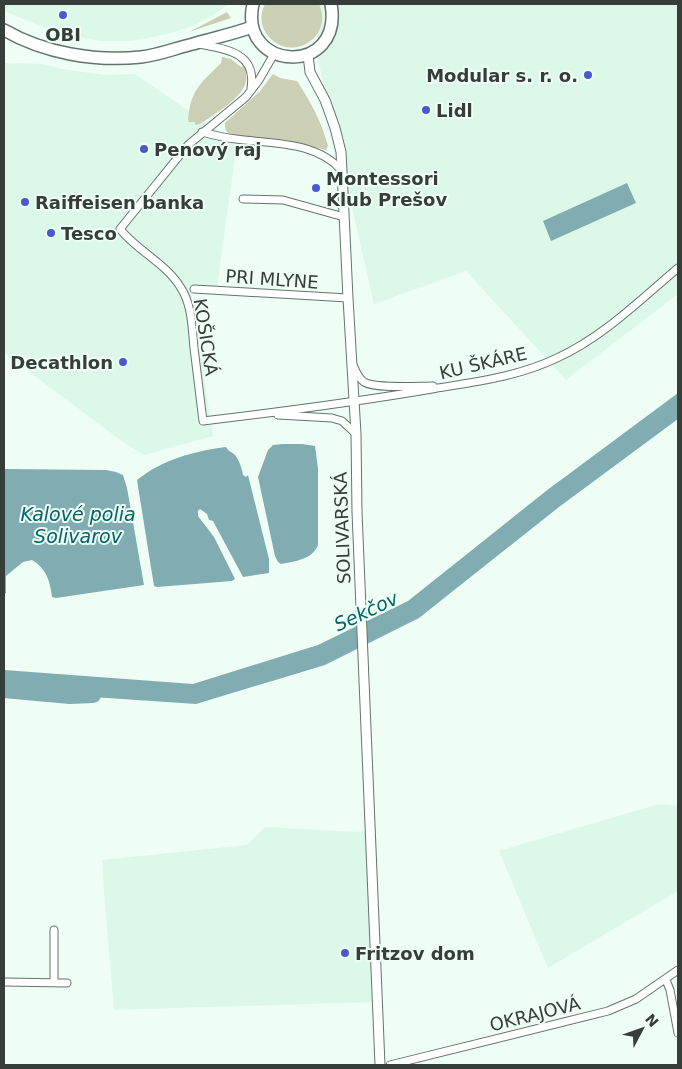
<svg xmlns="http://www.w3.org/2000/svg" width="682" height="1069" font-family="'DejaVu Sans',sans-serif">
<rect width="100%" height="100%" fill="#eefef5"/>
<path fill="#dcf8e8" d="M4 4H228L217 13 195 25 172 33 132 41H102L59 34 4 11Z
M317 4H678V294L566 380 466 271 374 304 318 60Z
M4 63 43 64 62 69 105 75 135 74 237 144 216 294 191 292 213 436 144 455 123 442 4 353Z
M659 804 678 806V891L548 968 499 851Z
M265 827 356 832 373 829 376 922 373 1002 114 1010 105 906 102 860 247 845Z"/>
<path fill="#cbd0b4" d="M265 4H319C335 39 287 65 266 33 260 24 260 14 265 4Z
M227 12 231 18 189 32Z
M222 57 231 59 241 67 244 66C246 71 247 76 246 81 243 98 213 115 200 124L195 125V122H189L188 120C191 89 200 84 221 63Z
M273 74 280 78 297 81C310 101 322 122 328 146L326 150 286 140 237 136C229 135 224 132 225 123L260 91Z"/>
<path fill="#81acb1" d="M627 183 636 203 551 241 543 221Z
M678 393V419L559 507 419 618 325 665 196 704 4 691V670L193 684 318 645 408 601 546 491Z
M283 444H302L315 446 318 468V545C312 560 295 561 281 564L278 562 275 556 258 477 268 450 273 445Z
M226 447C229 452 232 452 235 455 239 460 242 468 243 475L246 477 248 475 269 559V573L243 577 213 521 209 520 207 514 200 509 198 511V516L214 537 235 579 232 581 157 587 154 586 137 480C162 460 194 451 226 447Z
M4 469 106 470 116 472 123 475 127 488 144 585 56 598 52 597C50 581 46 568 32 560L23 562 6 576V593L4 594Z"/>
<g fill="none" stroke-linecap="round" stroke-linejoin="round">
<path stroke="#81acb1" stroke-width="16" d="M4 690 70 696 93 695"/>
<defs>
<path id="minor" d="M199 44C225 49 257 52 251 88
M274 54 259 80 246 97 188 145 120 229C137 251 166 263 181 288 192 305 192 328 194 348 197 372 200 397 203 421 279 412 356 402 432 389 475 382 517 377 557 358 603 337 640 300 678 268
M202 132C213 135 225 138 236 139 272 144 317 141 342 171
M243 199 283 200 344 217
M194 289 348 298
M353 365C356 371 358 378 364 382 376 389 418 386 433 386
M278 415 332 418 342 421 356 434
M54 930V983
M666 980 670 990 678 1033
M4 982 67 983
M390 1065 608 1011 636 999 678 970"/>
<path id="tertiary" d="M308 55 310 72 325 100 335 128 341 152 342 171 348 298 356 434 357 512 380 1065"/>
<path id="primary" d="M253 4C238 72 344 77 331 4
M4 30C44 53 95 62 141 57 159 55 176 48 193 44 213 38 233 34 252 27"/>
</defs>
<use href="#minor" stroke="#63756b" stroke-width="9"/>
<use href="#tertiary" stroke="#63756b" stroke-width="11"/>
<use href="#primary" stroke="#63756b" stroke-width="14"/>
<use href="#minor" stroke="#fff" stroke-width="7"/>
<use href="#tertiary" stroke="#fff" stroke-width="9"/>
<use href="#primary" stroke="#fff" stroke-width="11"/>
</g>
<g fill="#4659cd" stroke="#eefef5" stroke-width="2">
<circle cx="63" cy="15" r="5"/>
<circle cx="588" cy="75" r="5"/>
<circle cx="426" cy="110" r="5"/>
<circle cx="144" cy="149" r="5"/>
<circle cx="316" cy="188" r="5"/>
<circle cx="25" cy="202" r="5"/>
<circle cx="51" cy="233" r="5"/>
<circle cx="123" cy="362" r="5"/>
<circle cx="345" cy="953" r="5"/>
</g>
<g text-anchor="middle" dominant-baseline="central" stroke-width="4" stroke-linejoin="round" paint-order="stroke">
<g font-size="18" font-weight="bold" fill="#373e3a" stroke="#eefef5" text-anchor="start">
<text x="63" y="34" text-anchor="middle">OBI</text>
<text x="578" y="75" text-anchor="end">Modular s. r. o.</text>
<text x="436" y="110">Lidl</text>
<text x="154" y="149">Penový raj</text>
<text x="326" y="178">Montessori<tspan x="326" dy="21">Klub Prešov</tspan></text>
<text x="35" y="202">Raiffeisen banka</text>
<text x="61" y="233">Tesco</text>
<text x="113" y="362" text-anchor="end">Decathlon</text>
<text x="355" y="953">Fritzov dom</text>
</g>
<g font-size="18" fill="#373e3a" stroke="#eefef5">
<text transform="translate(272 279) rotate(4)">PRI MLYNE</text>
<text transform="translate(206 337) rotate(81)">KOŠICKÁ</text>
<text transform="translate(483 363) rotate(-13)">KU ŠKÁRE</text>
<text transform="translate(342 528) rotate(-92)">SOLIVARSKÁ</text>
<text transform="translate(535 1014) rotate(-14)">OKRAJOVÁ</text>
</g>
<g font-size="19" font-style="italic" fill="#02636b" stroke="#eefef5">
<text x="78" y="514">Kalové polia<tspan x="78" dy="22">Solivarov</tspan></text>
<text transform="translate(366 611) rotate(-25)">Sekčov</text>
</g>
</g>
<rect width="682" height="1069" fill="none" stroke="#373e3a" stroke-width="10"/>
<g transform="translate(642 1029) rotate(49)" stroke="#eefef5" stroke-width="4" paint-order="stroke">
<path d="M0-4L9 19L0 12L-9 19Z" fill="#373e3a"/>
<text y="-8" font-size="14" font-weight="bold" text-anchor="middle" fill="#373e3a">N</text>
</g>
</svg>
